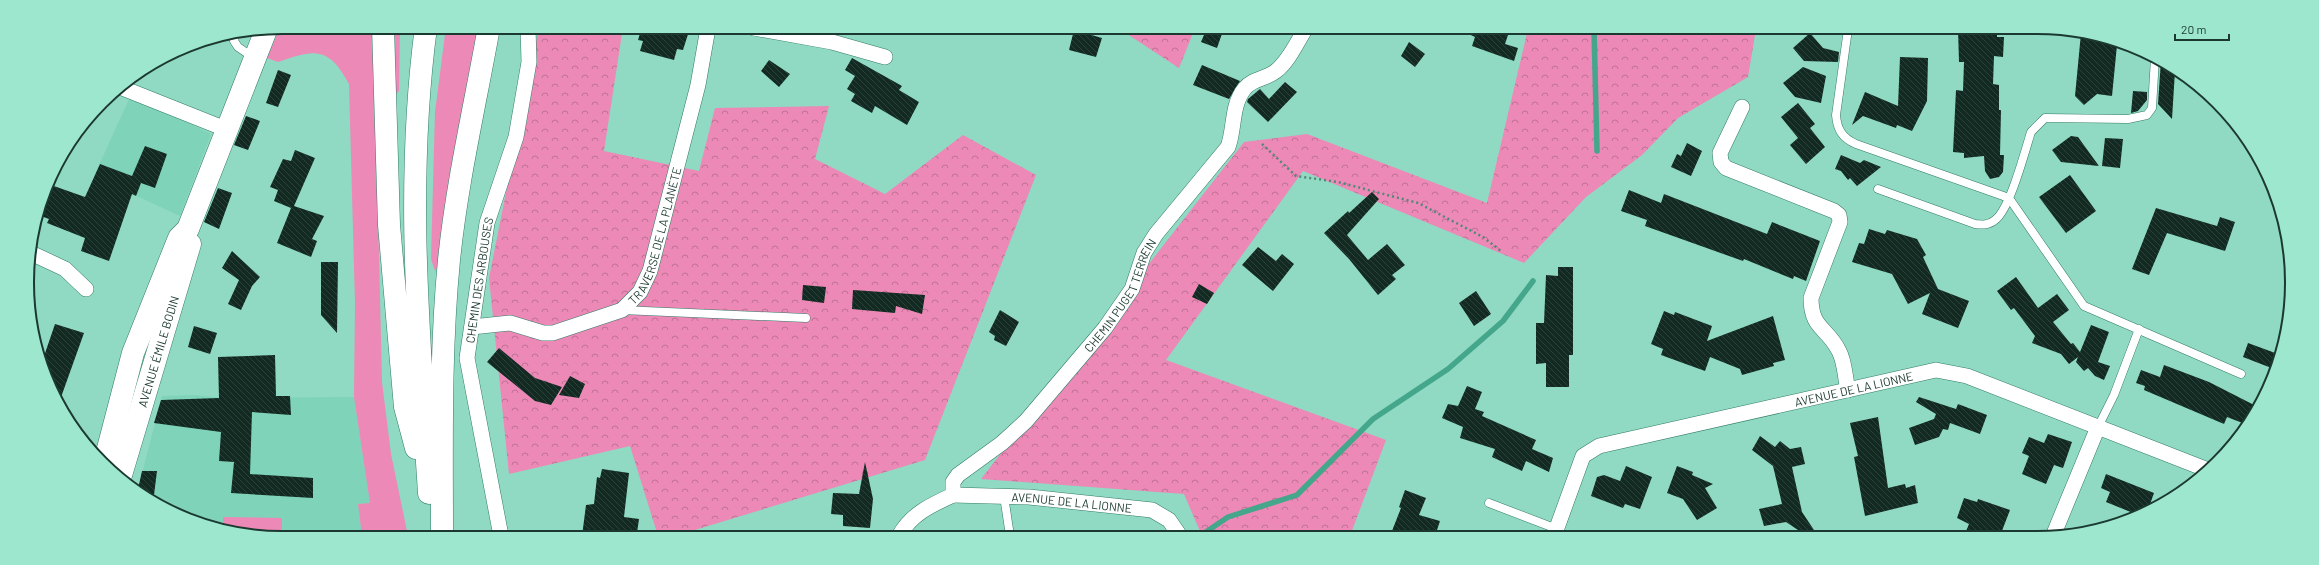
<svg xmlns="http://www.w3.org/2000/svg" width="2319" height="565" font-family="Barlow,sans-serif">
<defs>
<pattern id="forest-crowns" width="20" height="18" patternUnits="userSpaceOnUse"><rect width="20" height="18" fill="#ec89b7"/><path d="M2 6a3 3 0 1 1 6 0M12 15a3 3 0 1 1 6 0" fill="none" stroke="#be7195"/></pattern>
<pattern id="building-back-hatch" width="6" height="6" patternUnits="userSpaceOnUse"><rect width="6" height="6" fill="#122a22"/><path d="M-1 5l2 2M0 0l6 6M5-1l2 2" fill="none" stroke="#2b413a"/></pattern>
</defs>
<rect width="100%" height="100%" fill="#90d9c2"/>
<path fill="#7fd3b8" d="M131 95 211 134 180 216 94 176Z
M195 395 223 398 354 397 370 503 358 504 362 536H249L155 504 138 489 162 396Z"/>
<path fill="#ec89b7" d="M372 27 377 171 382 382 391 454 408 536H362L358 504 370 503 354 397 355 303 349 84C329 46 314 49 278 62L267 58 280 28Z
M390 27H400L399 91 395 95Z
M446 27H478L440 263 435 271 431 259 435 112Z
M223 517 282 518V536H249L223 527Z"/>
<path fill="url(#forest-crowns)" d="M539 27H623L604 151 699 171 715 108 829 106 815 159 885 194 963 135 1036 175 925 460 675 536H658L630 446 509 474 489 278Z
M1118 28H1195L1179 68Z
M1528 29H1756L1748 77 1678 118 1642 155 1586 197 1524 263 1303 171 1166 360 1386 440 1350 536H1202L1184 494 981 479 1244 142 1307 134 1487 203Z"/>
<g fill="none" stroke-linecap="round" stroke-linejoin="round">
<path stroke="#44a68b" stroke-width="5.5" d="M1594 29 1597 151
M1203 534 1228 517 1297 495 1373 419 1448 369 1503 321 1533 281"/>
</g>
<path fill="url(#building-back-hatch)" d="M642 27H656L690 28 683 50 677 49 674 60 640 51 643 41 638 40Z
M1207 28H1224L1217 48 1201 42Z
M1456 28 1501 29 1509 32 1505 44 1518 48 1514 61 1472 46 1475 37Z
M1958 29H1997V37H2004L2003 57 1994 56 1993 84 1999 85V110H2001L2000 155H2004L2003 172 1999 177 1990 179 1985 171 1984 156 1964 158V153L1953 152 1956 90 1963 91 1964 62H1959Z
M1074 30 1102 38 1096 57 1069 50Z
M1810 33 1823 48 1839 52 1838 62 1804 61 1793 48Z
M2081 33 2117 45 2112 96 2097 94 2084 105 2075 96Z
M1409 42 1425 54 1415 67 1401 56Z
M1900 57 1928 58 1927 101 1912 131 1897 125 1896 128 1863 116 1852 125 1865 92 1898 106Z
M852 58 902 86 899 90 919 102 907 125 875 106 872 113 851 101 855 94 847 89 855 76 845 70Z
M769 60 790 74 779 87 761 71Z
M2161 60 2175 71 2172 119 2158 104Z
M1202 65 1240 81 1229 99 1193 85Z
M1803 67 1826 76 1821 103 1795 97 1783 83Z
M278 70 291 75 278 107 266 103Z
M1285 82 1297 92 1268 122 1247 102 1248 99 1260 89 1269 99Z
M2133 91 2147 92V100L2138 111 2131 113Z
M1798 103 1815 124 1810 128 1825 147 1806 164 1790 145 1798 138 1781 117Z
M246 116 260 121 248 150 234 145Z
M2071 136 2078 137 2099 166 2061 162 2052 150Z
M2105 138 2123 139 2120 168 2102 166Z
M1687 143 1702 151 1691 176 1671 167 1677 154 1681 156Z
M145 146 167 154 155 188 141 183 136 196 132 194 109 261 81 251 85 238 47 223 49 219 41 216 51 185 85 197 100 164 132 176Z
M295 150 315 158 294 206 324 216 312 239 317 241 311 257 277 243 291 208 274 201 278 190 270 187 283 159 291 161Z
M1841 155 1860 163 1864 160 1881 167 1857 186 1850 178 1848 180 1841 171 1835 169Z
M2070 175 2096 211 2066 233 2039 197Z
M218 188 232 193 219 229 204 222Z
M1629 190 1661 203 1664 194 1767 234 1772 222 1820 241 1806 281 1794 276 1793 279 1744 259 1743 261 1645 226 1647 220 1621 211Z
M1372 192 1379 199 1347 235 1368 260 1387 244 1405 265 1392 275 1396 279 1378 295 1349 259 1324 233 1348 211 1349 213Z
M2156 208 2217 226 2220 217 2235 222 2225 251 2167 233 2149 275 2132 269Z
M1869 229 1885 234 1887 230 1917 239 1926 255 1923 257 1938 289 1969 301 1958 328 1922 314 1930 293 1908 304 1892 274 1852 262 1859 243 1864 244Z
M1258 247 1276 261 1282 254 1294 264 1273 291 1242 265Z
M232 251 260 277 252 286 241 310 228 304 239 280 222 268Z
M321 262H338L337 333 321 315Z
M1558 267H1573V355H1569V387H1546V363L1536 364V323H1544L1546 275 1558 276Z
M2016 277 2038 308 2057 294 2069 310 2053 322 2071 344 2073 343 2080 352 2091 325 2109 332 2098 362 2110 366 2104 380 2095 376 2088 368 2084 371 2076 362 2078 357 2069 364 2061 354 2032 343 2035 336 2014 308 2011 310 1997 291Z
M1199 284 1214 293 1207 304 1192 297Z
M803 285 826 287 824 303 802 300Z
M853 290 925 295 922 314 896 306 895 313 852 309Z
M1476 291 1491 314 1474 326 1459 303Z
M1000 310 1019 322 1006 346 994 340 995 336 989 332Z
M1664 311 1674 315 1675 312 1712 326 1707 341 1773 316 1785 360 1773 363 1774 366 1742 375 1740 369 1710 357 1705 371 1661 355 1663 349 1651 344Z
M55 324 84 333 60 400 41 365Z
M194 326 217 333 210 354 188 347Z
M2248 343 2278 354 2274 369 2243 357Z
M499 348 535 378 562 387 551 405 535 401 487 362Z
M275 355 276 396H290L291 415 252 412 250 474 313 478V498L231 493 234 462 219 461 221 432 154 423 161 400 219 398 218 357Z
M2164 365 2209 382 2258 407 2245 424 2227 417 2224 424 2144 390 2145 386 2136 383 2141 370 2160 377Z
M570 376 585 384 579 398 559 395Z
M1467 386 1482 392 1475 409 1484 412 1482 416 1536 440 1532 449 1553 458 1549 472 1526 461 1522 471 1492 457 1495 449 1460 438 1463 427 1442 418 1448 404 1458 406Z
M1919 397 1956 409 1958 404 1987 415 1980 434 1950 423 1948 430 1943 429 1939 437 1915 445 1909 428 1934 419 1936 414 1916 402Z
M1878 417 1888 488 1905 484 1906 488 1915 485 1918 503 1865 516 1854 457 1858 456 1850 423Z
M2048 434 2072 442 2063 468 2054 465 2046 484 2022 474 2029 456 2022 453 2029 437 2044 443Z
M1760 436 1775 447 1780 441 1790 449 1801 447 1805 464 1792 467 1802 512 1818 536H1799L1798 530 1786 522 1764 526 1759 509 1782 504 1773 466 1752 450Z
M865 462 873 499 870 528 843 526V515L831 514 833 493 859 494Z
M1626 466 1652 477 1640 509 1625 504 1623 508 1591 496 1597 477 1604 475 1620 481Z
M1677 466 1693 472 1692 475 1713 484 1705 488 1717 508 1697 520 1683 499 1667 493Z
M602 469 629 473 624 517 639 519 637 533H634L633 536H582L586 505 594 504 597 477 600 478Z
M142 471H157L153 503 138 489Z
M2106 474 2154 493 2148 510 2144 508 2141 514 2138 515 2106 502 2110 492 2101 488Z
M1405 490 1426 498 1419 515 1440 521 1435 536H1390L1401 508 1399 507Z
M1964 498 1977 502 1978 499 2010 510 2000 536H1964L1969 524 1957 518Z"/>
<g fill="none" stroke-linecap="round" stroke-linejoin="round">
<defs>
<path id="lane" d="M1848 29 1836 115C1837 129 1842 138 1856 144L2009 198 2084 306 2241 374
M235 36 234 41 238 47 254 58
M1878 189 1975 224C1983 225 1989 225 1995 220 2010 209 2025 151 2031 132L2045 118 2128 119 2147 115 2152 108 2155 58
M622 310 806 318
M2098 427 2114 395 2139 329
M1004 496 1010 536
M1489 503 1557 529"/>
<g id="street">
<path d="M754 28 832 42 885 57"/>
<path d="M120 87 228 130"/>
<path d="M1742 107 1720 153 1721 162 1726 168 1834 211 1839 215 1840 222 1811 298C1811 329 1827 327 1839 351 1845 362 1845 378 1848 390"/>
<path d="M31 253 65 269 86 289"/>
<path id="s1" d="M472 327 510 323 543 333H553L622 310 640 292 650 271 698 85 708 28"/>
<path id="s2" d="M953 495 1029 497 1152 510 1169 520 1180 536"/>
<path id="s3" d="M501 536 467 358 487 223 516 137 529 62 528 27"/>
<path id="s4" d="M899 536C911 514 931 505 953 495V482L958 475 1002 443 1026 421 1105 328 1132 289 1144 253 1156 234 1228 147C1235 128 1231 105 1245 88 1252 79 1266 79 1276 71 1289 61 1297 42 1306 28"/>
<path id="s5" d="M1554 536 1583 456 1599 446 1936 370 1967 376 2208 470"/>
<path d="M2053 536 2098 427"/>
</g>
<g id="secondary">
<path d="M105 460 133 353 179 238 188 229 266 30"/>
<path id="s6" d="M121 475 190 244"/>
</g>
<path id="primary" d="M383 27 389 225 405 407 416 448
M426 27C405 184 419 336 429 493
M442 536C442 444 440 352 449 260 457 182 475 105 489 27"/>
</defs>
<use href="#lane" stroke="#327c67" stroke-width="9"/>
<use href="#street" stroke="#327c67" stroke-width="16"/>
<use href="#secondary" stroke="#327c67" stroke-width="23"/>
<use href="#primary" stroke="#327c67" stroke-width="23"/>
<path stroke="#548777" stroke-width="2.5" stroke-dasharray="2 3" stroke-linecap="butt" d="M1262 144 1296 176 1338 182 1418 203 1483 237 1501 251"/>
<use href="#lane" stroke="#fff" stroke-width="8"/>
<use href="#street" stroke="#fff" stroke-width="15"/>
<use href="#secondary" stroke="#fff" stroke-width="22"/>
<use href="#primary" stroke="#fff" stroke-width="22"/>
</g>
<g text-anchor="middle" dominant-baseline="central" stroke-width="4" stroke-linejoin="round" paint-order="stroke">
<g font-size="12" fill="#1b3930" stroke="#9de7ce">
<text stroke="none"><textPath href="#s1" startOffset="239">TRAVERSE DE LA PLANÈTE</textPath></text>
<text stroke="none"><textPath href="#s3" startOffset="260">CHEMIN DES ARBOUSES</textPath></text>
<text stroke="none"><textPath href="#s4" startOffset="336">CHEMIN PUGET TERREIN</textPath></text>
<text stroke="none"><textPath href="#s6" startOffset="129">AVENUE ÉMILE BODIN</textPath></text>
<text stroke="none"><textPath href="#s5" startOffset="365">AVENUE DE LA LIONNE</textPath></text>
<text stroke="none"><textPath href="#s2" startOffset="119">AVENUE DE LA LIONNE</textPath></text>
</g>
</g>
<path d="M0 0H2319V565H0ZM282 34H2037A248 248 0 0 1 2285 282V283A248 248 0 0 1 2037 531H282A248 248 0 0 1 34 283V282A248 248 0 0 1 282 34Z" fill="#9de7ce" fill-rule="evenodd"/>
<path fill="none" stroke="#1b3930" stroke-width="2" d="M282 34H2037A248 248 0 0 1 2285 282V283A248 248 0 0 1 2037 531H282A248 248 0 0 1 34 283V282A248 248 0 0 1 282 34Z"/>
<path d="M2175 34v6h54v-6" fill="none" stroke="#1b3930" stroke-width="2"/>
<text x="2181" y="34" font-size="12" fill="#1b3930" stroke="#9de7ce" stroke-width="3" paint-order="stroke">20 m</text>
</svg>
